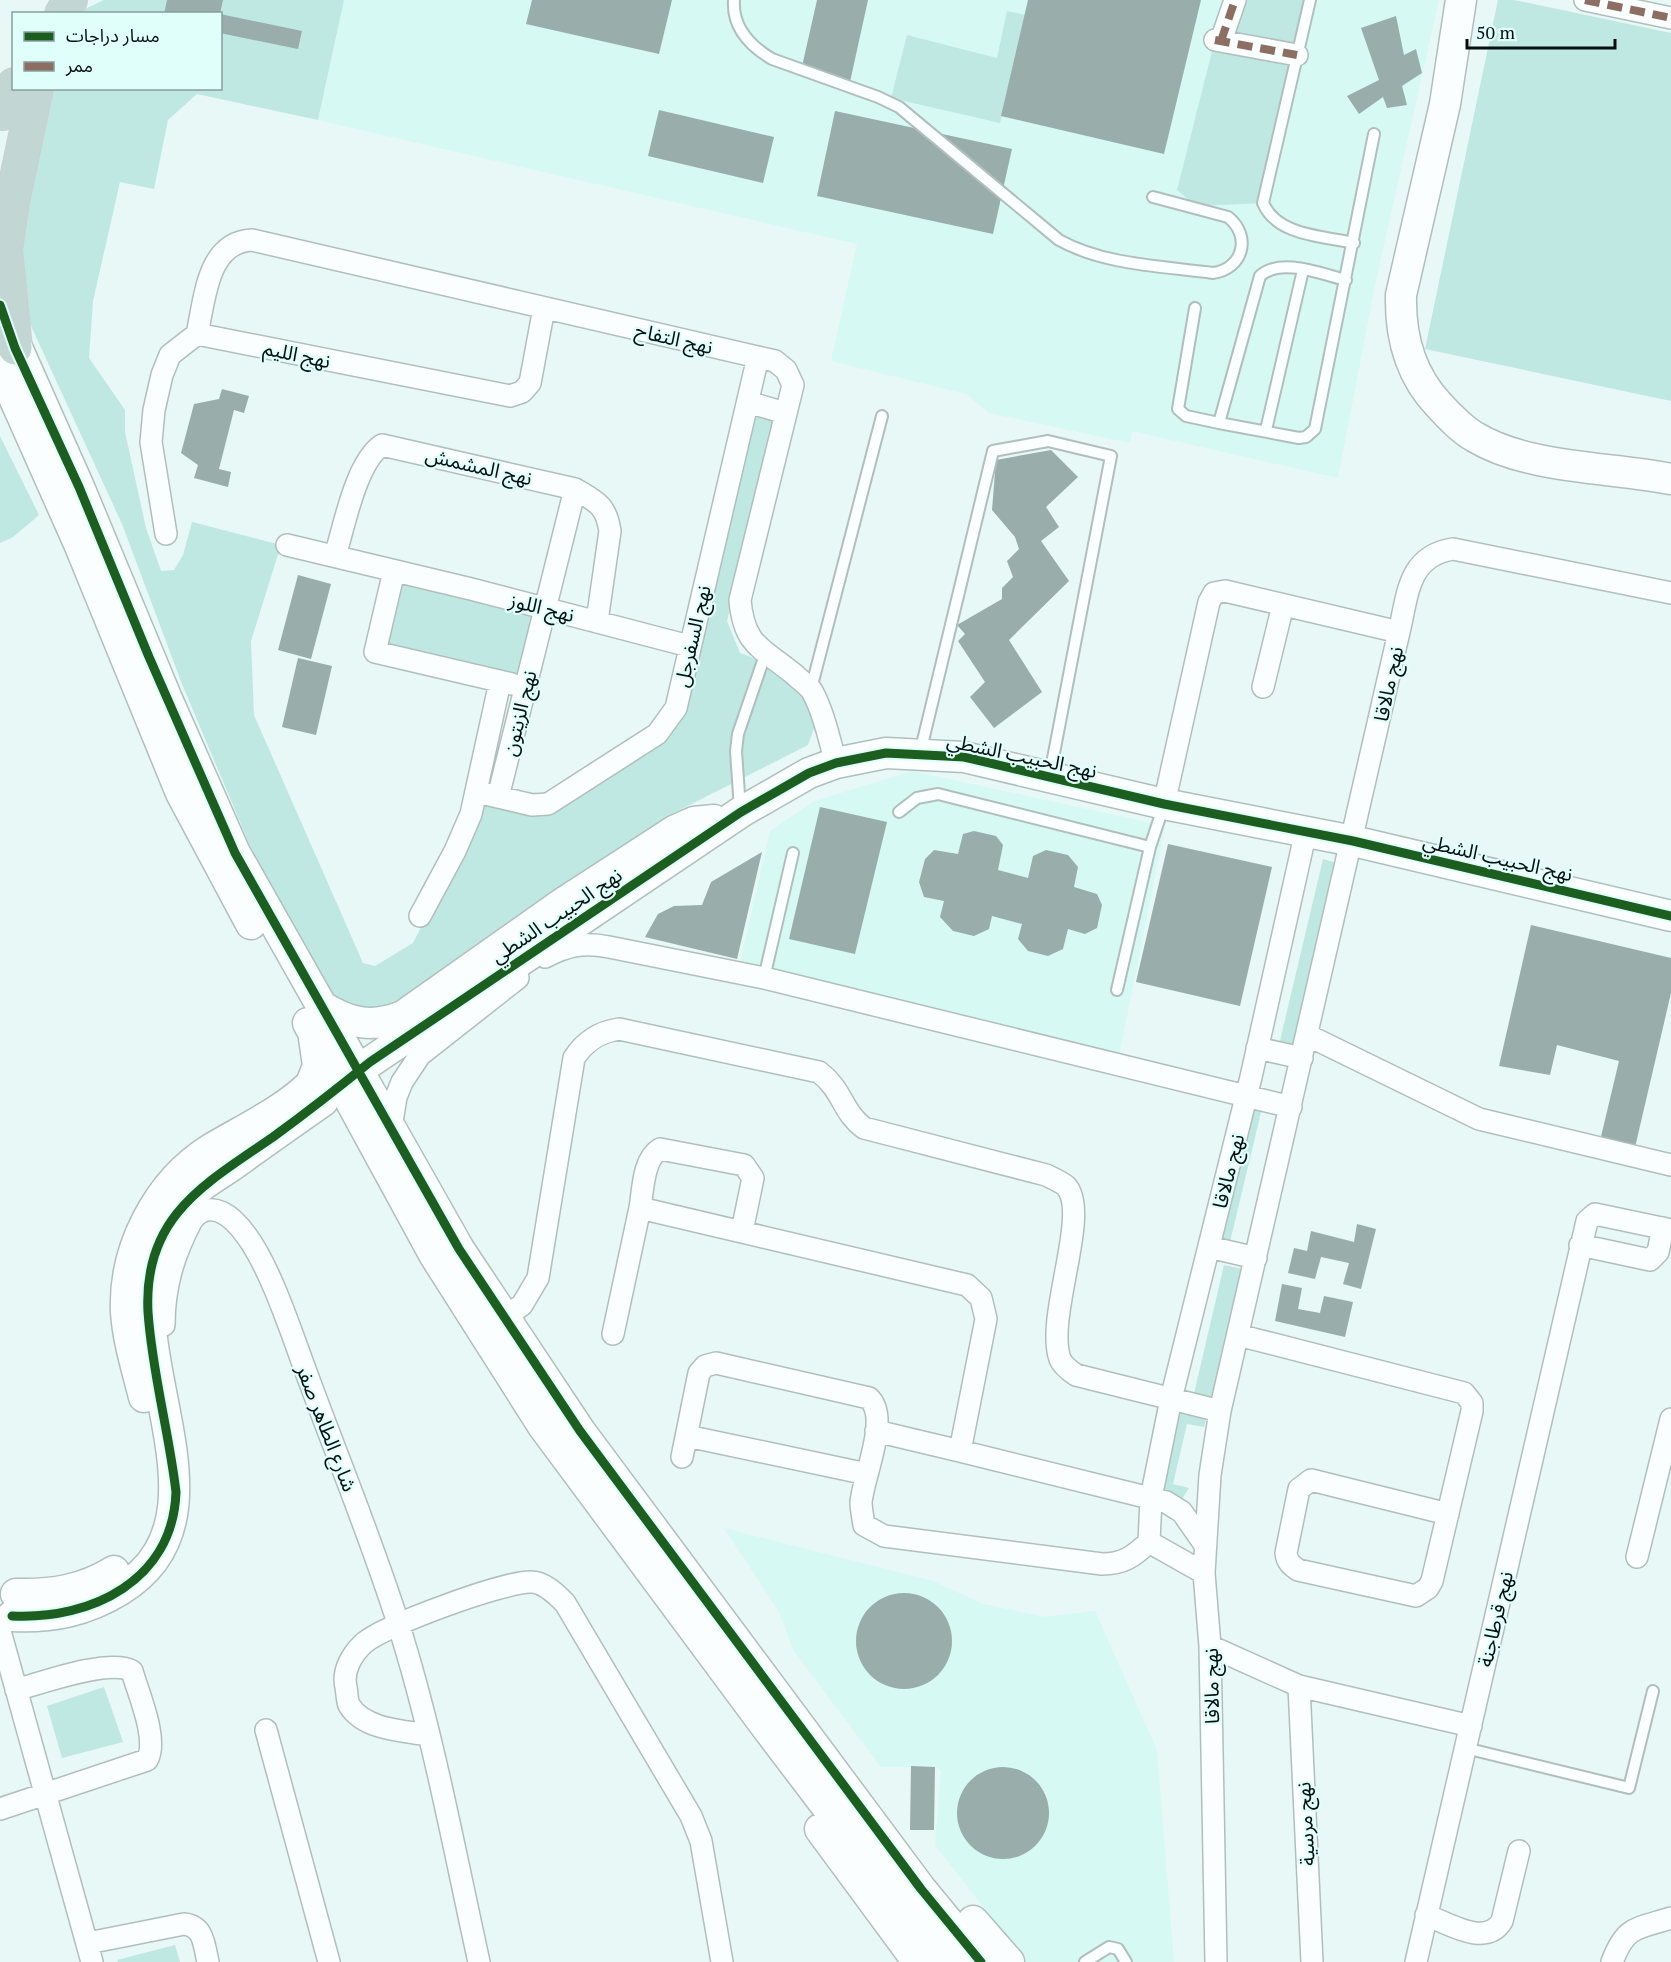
<svg xmlns="http://www.w3.org/2000/svg" width="1671" height="1962" font-family="'PT Serif','Noto Sans Arabic',serif">
<rect width="100%" height="100%" fill="#e7f8f6"/>
<path fill="#d6f9f4" d="M344 0H1439L1375 285 1338 478 1132 431 1130 443 989 413 966 394 831 361 857 244 318 120Z
M912 771 1165 826 1119 1056 739 967 770 831 815 801Z
M724 1528 933 1581 983 1604 1045 1617 1095 1611 1157 1750 1174 1962H1026L935 1845 941 1770 935 1767H881L793 1650 779 1612Z"/>
<path fill="#bfe8e3" d="M104 0H344L318 120 197 94 168 120 154 189 120 182 93 301 89 358 125 410V432L146 528 161 571 174 570 183 555 192 522 281 545 251 641 254 715 363 963 375 966 413 943 486 800 547 813 675 729 751 410 778 418 727 621 740 653 774 666 807 695 816 723 808 745 668 816 389 1014 331 1000 251 848 182 684 122 524 25 313 19 260 27 186 51 89 220 88V14L82 13 85 9Z
M1225 0H1308L1263 203 1196 206 1177 190Z
M1498 0H1514L1671 33V401L1425 349Z
M1007 11 1025 15 1000 123 891 98 907 35 997 58Z
M0 436 39 515 13 537 0 543Z
M403 584 533 616 519 675 388 644Z
M1323 859 1340 864 1295 1049 1279 1045Z
M1252 1105 1262 1108 1230 1242 1220 1240Z
M1224 1265 1242 1269 1210 1402 1193 1398Z
M1180 1410 1207 1417 1204 1427 1187 1424 1173 1484 1189 1488 1180 1502 1162 1498 1161 1486Z
M104 1687 123 1742 62 1758 47 1706Z
M175 1945 180 1962H118L117 1960Z"/>
<path fill="#99adab" d="M167 0H223L220 14H164Z
M532 0H672L659 54 526 24Z
M817 0H868L850 82 801 71Z
M1028 0H1201L1164 154 1001 116Z
M220 14 302 31 298 49 220 33Z
M1396 16 1404 55 1416 49 1422 73 1402 86 1407 105 1387 108 1383 97 1359 114 1347 96 1379 80 1361 28Z
M659 110 774 137 763 183 648 156Z
M835 111 1012 149 993 234 817 196Z
M222 389 249 396 244 413 234 410 219 469 231 472 228 487 194 478 198 465 181 453 194 404 219 399Z
M1051 450 1078 477 1046 507 1059 527 1041 541 1069 581 1009 640 1042 692 994 728 970 697 985 682 958 641 965 634 957 625 1002 599V588L1013 577 1007 561 1019 549 1015 537 992 510 996 460Z
M298 575 331 584 311 659 278 650Z
M298 658 332 666 316 735 282 727Z
M820 807 887 822 855 954 789 939Z
M974 831 996 836 1003 845 998 870 1028 878 1033 856 1046 850 1068 855 1078 867 1074 887 1097 894 1102 905 1097 928 1085 934 1068 929 1063 949 1048 956 1028 951 1018 939 1022 924 992 916 989 929 974 936 953 931 940 917 944 901 924 897 919 882 925 859 934 850 958 854 963 834Z
M1168 844 1272 867 1240 1006 1136 982Z
M762 852 737 959 645 937 658 914 674 906 702 905 711 882Z
M1531 925 1671 958V993L1633 1156 1599 1145 1619 1061 1557 1045 1550 1075 1499 1066Z
M1357 1224 1376 1229 1361 1289 1343 1284 1349 1263 1321 1257 1315 1279 1288 1273 1294 1248 1307 1251 1311 1231 1354 1242Z
M1282 1284 1302 1288 1298 1309 1320 1313 1324 1296 1353 1302 1345 1337 1275 1321Z
M856 1641a48 48 0 1 1 96 0a48 48 0 1 1-96 0Z
M911 1766 935 1767 934 1830H910Z
M957 1813a46 46 0 1 1 92 0a46 46 0 1 1-92 0Z"/>
<g fill="none" stroke-linecap="round" stroke-linejoin="round">
<defs>
<path id="lane" d="M734 0C732 27 750 46 772 59L878 97 899 107 1059 240C1104 265 1162 266 1213 273 1243 269 1252 236 1228 217L1153 197
M1310 0 1263 203C1277 236 1323 236 1354 243
M1195 308 1178 409 1186 416 1219 423 1260 276C1281 257 1321 274 1346 280
M1219 423 1299 438 1306 437 1315 429 1374 134
M1266 430 1303 270
M811 689 882 416
M920 753 993 451 1048 441 1111 456 1050 774
M740 809 736 751 738 734 766 652
M899 812 917 798 938 794 1150 847
M764 978 793 853
M1117 990 1150 847 1164 805
M1465 1748 1629 1788 1653 1691
M1085 1962 1109 1947 1118 1949 1126 1962"/>
<path id="street" d="M1585 0 1671 18
M1215 40 1297 55
M1221 41 1235 0
M197 334C205 299 207 242 252 240L775 361 786 370 793 385 740 600C744 647 763 648 795 675 800 680 808 685 812 691 824 713 829 739 836 763
M748 402 785 413
M166 534 151 442 154 410 162 375 170 355 197 334 510 396 522 392 530 383 544 308
M287 545 471 589 689 646
M335 556C344 527 356 462 382 445L575 489C597 502 606 505 610 531L597 621
M394 571 375 652 512 684
M1263 687 1283 605
M477 792 532 805 548 804 657 734 676 708 758 357
M498 797 575 489
M1164 804 1209 602 1214 593 1225 591 1399 632
M420 916 455 851 471 814 500 682
M545 957C568 945 584 942 609 947L764 978 1291 1107
M1307 1035 1479 1119 1671 1165
M1257 1048 1302 1058
M391 1128 396 1097 402 1082 420 1055 518 978
M640 1208C643 1190 643 1159 660 1149L744 1165 753 1178 742 1231
M1580 1245 1650 1260 1658 1252 1663 1228
M1209 1247 1256 1258
M503 1318 522 1305 538 1278 574 1058C585 1041 599 1032 619 1029L819 1072C843 1090 842 1112 864 1128L1046 1175C1052 1178 1061 1182 1066 1186 1091 1213 1045 1317 1060 1359 1063 1366 1070 1371 1076 1375L1220 1411
M164 1325C164 1286 174 1254 192 1220 211 1197 233 1217 246 1235 272 1270 293 1338 309 1380 339 1461 372 1541 398 1623 433 1733 454 1849 479 1962
M613 1334 640 1208 967 1285 981 1298 986 1319 960 1451 1166 1502 1182 1512 1205 1545
M1238 1335 1464 1393 1472 1403V1411L1432 1581 1428 1588 1416 1596 1298 1570C1291 1565 1287 1562 1286 1553L1299 1489 1311 1480 1448 1514
M876 1431 960 1451
M687 1436 867 1474
M682 1457 699 1373 705 1366 716 1363 869 1398C890 1418 864 1474 861 1502 861 1509 863 1518 864 1525L884 1536 1102 1564C1123 1564 1133 1557 1149 1542
M1149 1542 1151 1498 1171 1399 1251 1077 1306 831
M1149 1542 1204 1573
M1637 1557 1671 1419
M0 1631 92 1962
M1210 1646 1299 1686 1471 1726
M1299 1686 1312 1962
M266 1730 329 1962
M429 1735C404 1731 364 1730 349 1705 347 1701 347 1692 346 1687 342 1671 352 1654 364 1643 385 1625 503 1582 531 1582 544 1582 556 1594 565 1603L691 1816 701 1841 722 1962
M0 1809 147 1760C159 1740 138 1693 132 1671 110 1658 41 1683 16 1690
M1426 1915C1448 1923 1486 1948 1502 1921L1519 1851
M88 1943 184 1924C204 1926 204 1945 208 1962
M1216 1962 1210 1646 1204 1573 1210 1475 1220 1411 1399 632C1408 594 1408 556 1453 549L1671 593
M1416 1962 1587 1221 1595 1214 1671 1230
M1612 1962C1626 1925 1637 1929 1671 1918"/>
<path id="secondary" d="M1461 0 1445 104 1401 295C1400 335 1410 374 1438 404 1449 416 1461 429 1475 437 1528 469 1611 467 1671 479
M7 325 79 487 167 699 235 853 459 1249 580 1431 921 1889 981 1962
M0 366 80 546 181 793 251 924
M323 1007C350 1024 373 1028 403 1016L563 903 674 831 694 822 714 820
M308 1023 435 1256 543 1426 767 1728 903 1907 948 1962
M370 1062 741 812 809 773 836 763 886 753 964 757 1164 804 1353 841 1671 916
M144 1397C137 1369 128 1341 126 1312 123 1249 158 1182 211 1149 244 1129 284 1111 311 1084L318 1066 314 1038
M16 1594C52 1595 83 1590 114 1571
M12 1616C52 1618 86 1611 120 1590 242 1515 113 1352 160 1242 168 1224 179 1207 193 1193 205 1182 220 1174 234 1164 263 1143 293 1122 323 1101
M820 1829 918 1962
M973 1921 1009 1962"/>
<path id="highway" d="M62 14 70 0
M3 113 14 85
M15 348 5 250 12 202 36 88"/>
</defs>
<use href="#lane" stroke="#b0bfbd" stroke-width="14"/>
<use href="#street" stroke="#b0bfbd" stroke-width="24"/>
<use href="#secondary" stroke="#b0bfbd" stroke-width="33"/>
<use href="#highway" stroke="#c9d2d1" stroke-width="36"/>
<use href="#lane" stroke="#fbfefe" stroke-width="10"/>
<use href="#street" stroke="#fbfefe" stroke-width="21"/>
<use href="#secondary" stroke="#fbfefe" stroke-width="30"/>
<use href="#highway" stroke="#c2d6d4" stroke-width="33"/>
<path stroke="#8d6e63" stroke-width="8" stroke-dasharray="15 8" stroke-linecap="butt" d="M1585 0 1671 18
M1215 40 1297 55
M1221 41 1235 0"/>
<defs>
<path id="cycleway" d="M0 305 15 348 79 487 149 657 235 853 459 1249 580 1431 921 1889 981 1962
M12 1616C92 1620 173 1580 176 1492 169 1432 152 1372 148 1312 143 1216 205 1184 273 1137 306 1113 338 1088 370 1062L741 812 809 773 836 763 886 753 964 757 1164 804 1353 841 1671 916"/>
</defs>
<use href="#cycleway" stroke="#e0fffb" stroke-width="13"/>
<use href="#cycleway" stroke="#1b5e20" stroke-width="9"/>
</g>
<g text-anchor="middle" dominant-baseline="central" stroke-width="4.5" stroke-linejoin="round" paint-order="stroke">
<g font-size="20" fill="#04100f" stroke="#e0fffb">
<text transform="translate(674 338) rotate(13)">نهج التفاح</text>
<text transform="translate(297 354) rotate(12)">نهج الليم</text>
<text transform="translate(479 466) rotate(13)">نهج المشمش</text>
<text transform="translate(542 607) rotate(14)">نهج اللوز</text>
<text transform="translate(692 636) rotate(-77)">نهج السفرجل</text>
<text transform="translate(1388 684) rotate(-78)">نهج مالاقا</text>
<text transform="translate(519 713) rotate(-76)">نهج الزيتون</text>
<text transform="translate(1022 755) rotate(12)">نهج الحبيب الشطي</text>
<text transform="translate(1498 857) rotate(13)">نهج الحبيب الشطي</text>
<text transform="translate(556 915) rotate(-34)">نهج الحبيب الشطي</text>
<text transform="translate(1228 1171) rotate(-76)">نهج مالاقا</text>
<text transform="translate(327 1428) rotate(69)">شارع الطاهر صفر</text>
<text transform="translate(1495 1619) rotate(-77)">نهج قرطاجنة</text>
<text transform="translate(1211 1686) rotate(-91)">نهج مالاقا</text>
<text transform="translate(1305 1824) rotate(-93)">نهج مرسية</text>
</g>
</g>
<rect x="12" y="12" width="210" height="78" fill="#e0fffb" stroke="#889f9d" stroke-width="1.5"/>
<rect x="24" y="32" width="30" height="9" fill="#1b5e20" stroke="#889f9d" stroke-width="1.5"/>
<text x="66" y="42" font-size="18" fill="#04100f">مسار دراجات</text>
<rect x="24" y="62" width="30" height="9" fill="#8d6e63" stroke="#889f9d" stroke-width="1.5"/>
<text x="66" y="72" font-size="18" fill="#04100f">ممر</text>
<path d="M1467 39v9h148v-9" fill="none" stroke="#04100f" stroke-width="3"/>
<text x="1476" y="39" font-size="18" fill="#04100f" stroke="#e0fffb" stroke-width="4.5" paint-order="stroke">50 m</text>
</svg>
